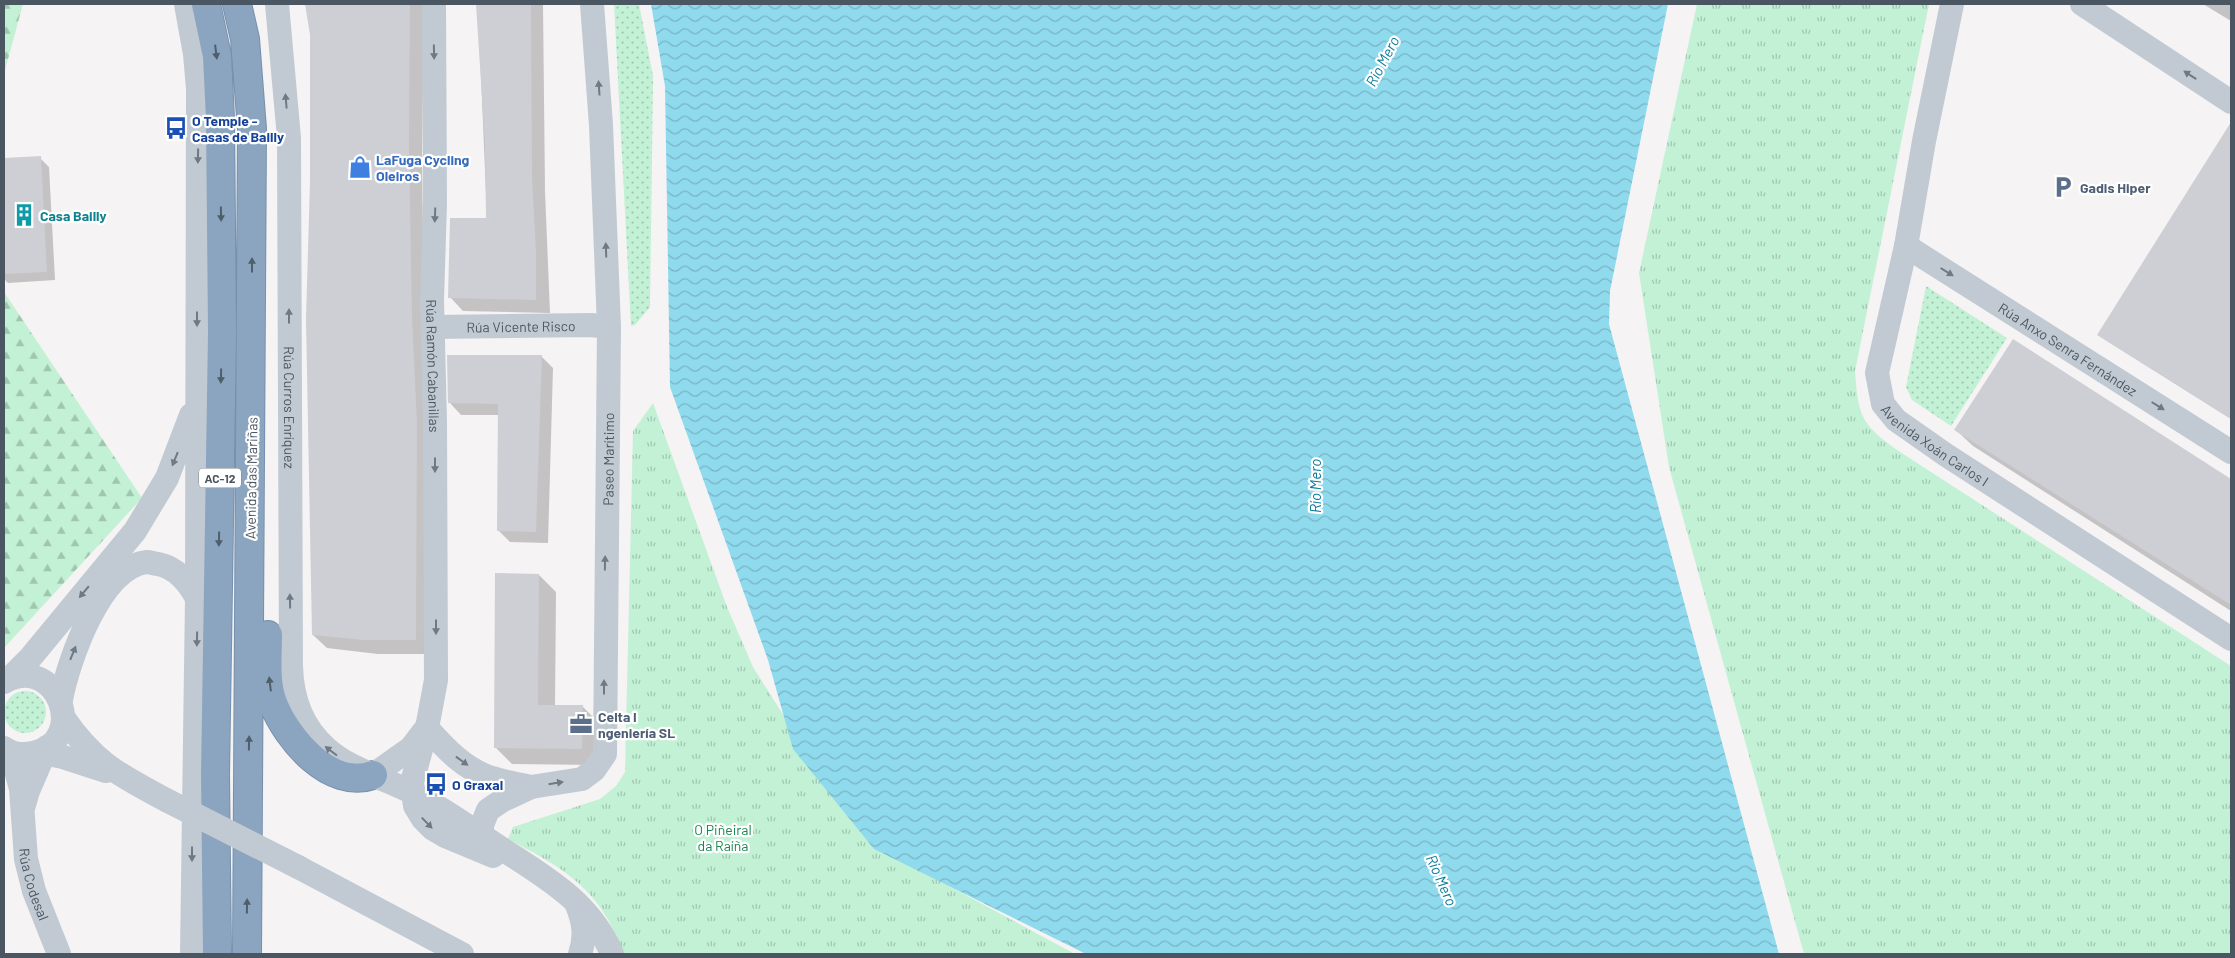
<svg xmlns="http://www.w3.org/2000/svg" width="2235" height="958" font-family="Barlow,sans-serif">
<defs>
<pattern id="grass-dots" width="8" height="8" patternUnits="userSpaceOnUse" patternTransform="scale(1.25)"><rect width="8" height="8" fill="#c3f1d5"/><path d="M2 2h.1M6 6h.1" fill="none" stroke="#a0c6b0" stroke-width="1.8" stroke-linecap="round"/></pattern>
<pattern id="forest-firs" width="22" height="20" patternUnits="userSpaceOnUse" patternTransform="scale(1.25)"><rect width="22" height="20" fill="#c3f1d5"/><path d="M5 1l3.5 6h-7zM16 11l3.5 6h-7z" fill="#a0c6b0"/></pattern>
<pattern id="park-tufts" width="24" height="20" patternUnits="userSpaceOnUse" patternTransform="scale(1.25)"><rect width="24" height="20" fill="#c3f1d5"/><path d="M3 7l-1-3M5 7V3M7 7l1-3M15 17l-1-3M17 17v-4M19 17l1-3" fill="none" stroke="#a0c6b0"/></pattern>
<pattern id="water-waves" width="16" height="10" patternUnits="userSpaceOnUse" patternTransform="scale(1.25)"><rect width="16" height="10" fill="#90daee"/><path d="M0 5q4-4 8 0t8 0" fill="none" stroke="#78b4c4"/></pattern>
</defs>
<rect width="100%" height="100%" fill="#f5f3f3"/>
<path fill="url(#grass-dots)" d="M614 4H639L653 76 650 307 635 325 631 326Z
M1926 286 2007 338 1951 426 1912 400 1906 387Z
M4 712a21 21 0 1 1 42 0a21 21 0 1 1-42 0Z"/>
<path fill="url(#forest-firs)" d="M4 4H23L4 74Z
M4 292 142 498 4 648Z"/>
<path fill="url(#park-tufts)" d="M1697 4H1929L1855 371C1858 416 1861 424 1897 450L2231 666V954H1804L1669 467 1639 273Z
M653 403 727 607 753 667 830 789 897 858 1075 954H624C600 889 567 870 508 839L513 827 600 799 616 786 625 772 633 431Z"/>
<path fill="url(#water-waves)" d="M651 4H1668L1610 291 1609 324 1779 954H1086L874 849 793 749 768 660 670 387 665 86Z"/>
<path fill="#0003" d="M307 4H424L422 160 429 654H378L327 648 313 635 311 35Z
M478 4H543L545 191 550 313 463 311 450 297 487 219Z
M2203 4H2231V21Z
M2226 132 2231 135V419L2101 337Z
M40 158 49 167 55 280 8 283 4 279V159Z
M2013 340 2231 483V611L1973 446 1956 430Z
M541 356 553 368 548 543 510 542 498 530 499 415H461L450 403Z
M539 575 556 592 555 706H582L599 723V765L512 764 495 747Z"/>
<path fill="#cdcfd5" d="M305 4H410L409 146 412 317 417 423 416 640H364L312 635 306 319 310 182V35Z
M476 4H531L532 176 536 251V300L448 298 450 218H486L485 145Z
M2231 122V419L2097 335Z
M41 156 47 272 4 274V158Z
M2013 339 2231 479V605L1954 430Z
M447 355H542L536 532 497 531 498 404 448 403Z
M495 573 539 574 538 705H583L582 749 494 748Z"/>
<g fill="none" stroke-linecap="round" stroke-linejoin="round">
<defs>
<path id="highway" d="M206 4 217 56 220 118 222 333 215 775 217 954
M237 4 245 39 252 129 247 954
M268 635C268 657 265 682 273 703 287 739 330 790 373 775"/>
</defs>
<use href="#highway" stroke="#7690ad" stroke-width="30"/>
<g stroke="#c1cad2" stroke-width="24">
<path d="M186 4 195 54 198 89 197 598 192 954"/>
<path id="s1" d="M277 4 289 138 291 667C292 697 302 727 326 748 350 770 385 778 413 793 441 807 467 826 493 843 541 875 589 899 612 954"/>
<path id="s2" d="M434 4 435 203 432 301 435 422 436 680 427 728 412 782 415 806 423 819 433 829 445 836 493 856"/>
<path id="s3" d="M1952 4 1924 141 1906 246 1877 373 1883 404 1896 420 1946 455 2231 639"/>
<path d="M2082 4 2231 102"/>
<path id="s4" d="M1906 246 2231 452"/>
<path id="s5" d="M433 327 591 325 609 327"/>
<path d="M10 678 31 657 135 531 167 478 191 415"/>
<path d="M61 700C68 662 100 567 147 562 150 562 155 564 158 564 177 568 188 582 197 598"/>
<path d="M63 717C95 764 120 775 168 801"/>
<path d="M427 728C445 748 465 770 492 778 504 782 518 784 531 787"/>
<path d="M4 748C12 754 23 755 33 753 90 741 57 652 4 682"/>
<path id="s6" d="M7 750 14 763 21 789 26 859 34 891 59 954"/>
<path d="M38 752 63 757 106 771"/>
<path d="M373 775 411 748 424 731"/>
<path d="M24 805 28 791 47 747"/>
<path id="s7" d="M482 835V825L488 810 503 800 531 787 582 779 594 770 605 754 609 327 601 125 592 4"/>
<path d="M298 867 462 954"/>
<path d="M577 905C584 923 586 936 580 954"/>
</g>
<use href="#highway" stroke="#8ba5c1" stroke-width="28"/>
<path stroke="#c1cad2" stroke-width="24" d="M168 801 298 867"/>
</g>
<defs><path id="oneway-solid" d="M-6-.8H1V-3.2L6.5 0L1 3.2V.8H-6Z" transform="scale(1.25)"/></defs>
<g fill="#505e6b">
<use href="#oneway-solid" transform="translate(216 52) rotate(83)"/>
<use href="#oneway-solid" transform="translate(221 214) rotate(89)"/>
<use href="#oneway-solid" transform="translate(252 265) rotate(-90)"/>
<use href="#oneway-solid" transform="translate(221 376) rotate(91)"/>
<use href="#oneway-solid" transform="translate(219 539) rotate(91)"/>
<use href="#oneway-solid" transform="translate(270 684) rotate(-97)"/>
<use href="#oneway-solid" transform="translate(249 743) rotate(-89)"/>
<use href="#oneway-solid" transform="translate(247 906) rotate(-89)"/>
</g>
<g fill="#6e7983">
<use href="#oneway-solid" transform="translate(434 52) rotate(89)"/>
<use href="#oneway-solid" transform="translate(2190 75) rotate(-147)"/>
<use href="#oneway-solid" transform="translate(599 88) rotate(-94)"/>
<use href="#oneway-solid" transform="translate(286 101) rotate(-95)"/>
<use href="#oneway-solid" transform="translate(198 156) rotate(91)"/>
<use href="#oneway-solid" transform="translate(435 215) rotate(92)"/>
<use href="#oneway-solid" transform="translate(606 250) rotate(-92)"/>
<use href="#oneway-solid" transform="translate(1947 272) rotate(32)"/>
<use href="#oneway-solid" transform="translate(289 316) rotate(-90)"/>
<use href="#oneway-solid" transform="translate(197 319) rotate(90)"/>
<use href="#oneway-solid" transform="translate(2158 406) rotate(32)"/>
<use href="#oneway-solid" transform="translate(175 459) rotate(112)"/>
<use href="#oneway-solid" transform="translate(435 465) rotate(90)"/>
<use href="#oneway-solid" transform="translate(605 563) rotate(-89)"/>
<use href="#oneway-solid" transform="translate(84 592) rotate(130)"/>
<use href="#oneway-solid" transform="translate(290 601) rotate(-91)"/>
<use href="#oneway-solid" transform="translate(436 627) rotate(90)"/>
<use href="#oneway-solid" transform="translate(197 639) rotate(91)"/>
<use href="#oneway-solid" transform="translate(73 653) rotate(-68)"/>
<use href="#oneway-solid" transform="translate(604 687) rotate(-90)"/>
<use href="#oneway-solid" transform="translate(331 751) rotate(-143)"/>
<use href="#oneway-solid" transform="translate(462 761) rotate(36)"/>
<use href="#oneway-solid" transform="translate(556 783) rotate(-9)"/>
<use href="#oneway-solid" transform="translate(427 823) rotate(46)"/>
<use href="#oneway-solid" transform="translate(192 854) rotate(90)"/>
</g>
<defs>
<symbol id="bus-bare" viewBox="-9 -9 18 18"><path d="M-5-6H5V4H4V6H2V4H-2V6H-4V4H-5ZM-3.5-4V0h7V-4ZM-3.5 1.2v1.5H-2V1.2ZM2 1.2v1.5H3.5V1.2Z" fill="#1a4fb4" stroke="#fff" stroke-width="2.5" paint-order="stroke"/></symbol>
<symbol id="shop-bare" viewBox="-9 -9 18 18"><path d="M-5-2.5h2.3a2.7 3.5 0 0 1 5.4 0H5L5.5 6h-11ZM-1.5-2.5h3a1.5 2.3 0 0 0-3 0Z" fill="#3f7fe0" stroke="#fff" stroke-width="2.5" paint-order="stroke"/></symbol>
<symbol id="parking-bare" viewBox="-9 -9 18 18"><path d="M-3.5-5.5H1a3.5 3.5 0 0 1 0 7H-1V5.5H-3.5ZM-1-3.4V-.6H.8a1.4 1.4 0 0 0 0-2.8Z" fill="#5c6f8a" stroke="#fff" stroke-width="2.5" paint-order="stroke"/></symbol>
<symbol id="building-bare" viewBox="-9 -9 18 18"><path d="M-4-6H4V6H1V3H-1V6H-4ZM-2.5-4.3h1.7v1.8h-1.7ZM.8-4.3h1.7v1.8H.8ZM-2.5-1h1.7V.8h-1.7ZM.8-1h1.7V.8H.8Z" fill="#0f9aa8" stroke="#fff" stroke-width="2.5" paint-order="stroke"/></symbol>
<symbol id="office-bare" viewBox="-9 -9 18 18"><path d="M-6-3h4V-5.5h4V-3h4V5H-6ZM-1-4.5V-3h2v-1.5ZM-6 0V1H6V0Z" fill="#5c6f8a" stroke="#fff" stroke-width="2.5" paint-order="stroke"/></symbol>
</defs>
<g fill-rule="evenodd">
<use href="#bus-bare" x="160" y="112" width="32" height="32"/>
<use href="#shop-bare" x="344" y="151" width="32" height="32"/>
<use href="#parking-bare" x="2047" y="171" width="32" height="32"/>
<use href="#building-bare" x="8" y="199" width="32" height="32"/>
<use href="#office-bare" x="565" y="708" width="32" height="32"/>
<use href="#bus-bare" x="420" y="768" width="32" height="32"/>
</g>
<g text-anchor="middle" dominant-baseline="central" stroke-width="4.5" stroke-linejoin="round" paint-order="stroke">
<rect fill="#fff" stroke="#808990" stroke-width="1" x="199" y="468.5" width="42" height="19" rx="4"/>
<g font-size="12" font-weight="bold" fill="#4a5661">
<text x="220" y="478">AC-12</text>
</g>
<g font-size="14" font-weight="bold" fill="#164399" stroke="#fff" text-anchor="start">
<text x="192" y="120">O Temple -<tspan x="192" dy="16">Casas de Bailly</tspan></text>
<text x="452" y="784">O Graxal</text>
</g>
<g font-size="14" font-weight="bold" fill="#366cbe" stroke="#fff" text-anchor="start">
<text x="376" y="159">LaFuga Cycling<tspan x="376" dy="16">Oleiros</tspan></text>
</g>
<g font-size="14" font-weight="bold" fill="#4e5e75" stroke="#fff" text-anchor="start">
<text x="2080" y="187">Gadis Hiper</text>
<text x="598" y="716">Celta I<tspan x="598" dy="16">ngeniería SL</tspan></text>
</g>
<g font-size="14" font-weight="bold" fill="#0d838f" stroke="#fff" text-anchor="start">
<text x="40" y="215">Casa Bailly</text>
</g>
<g font-size="14" fill="#4a5661" stroke="#fff">
<text stroke="none"><textPath href="#s5" startOffset="88">Rúa Vicente Risco</textPath></text>
<text stroke="none"><textPath href="#s4" startOffset="192">Rúa Anxo Senra Fernández</textPath></text>
<text stroke="none"><textPath href="#s2" startOffset="362">Rúa Ramón Cabanillas</textPath></text>
<text stroke="none"><textPath href="#s1" startOffset="404">Rúa Curros Enríquez</textPath></text>
<text stroke="none"><textPath href="#s3" startOffset="475">Avenida Xoán Carlos I</textPath></text>
<text stroke="none"><textPath href="#s7" startOffset="456">Paseo Marítimo</textPath></text>
<text transform="translate(251 478) rotate(-89)">Avenida das Mariñas</text>
<text stroke="none"><textPath href="#s6" startOffset="138">Rúa Codesal</textPath></text>
</g>
<g font-size="14" fill="#17864f" stroke="#fff">
<text x="723" y="829">O Piñeiral<tspan x="723" dy="16">da Raíña</tspan></text>
</g>
<g font-size="15" font-style="italic" fill="#0c7c9b" stroke="#fff">
<text transform="translate(1382 61) rotate(-62)">Río Mero</text>
<text transform="translate(1315 486) rotate(-90)">Río Mero</text>
<text transform="translate(1442 880) rotate(66)">Río Mero</text>
</g>
</g>
<rect width="2235" height="958" fill="none" stroke="#4a5661" stroke-width="10"/>
</svg>
